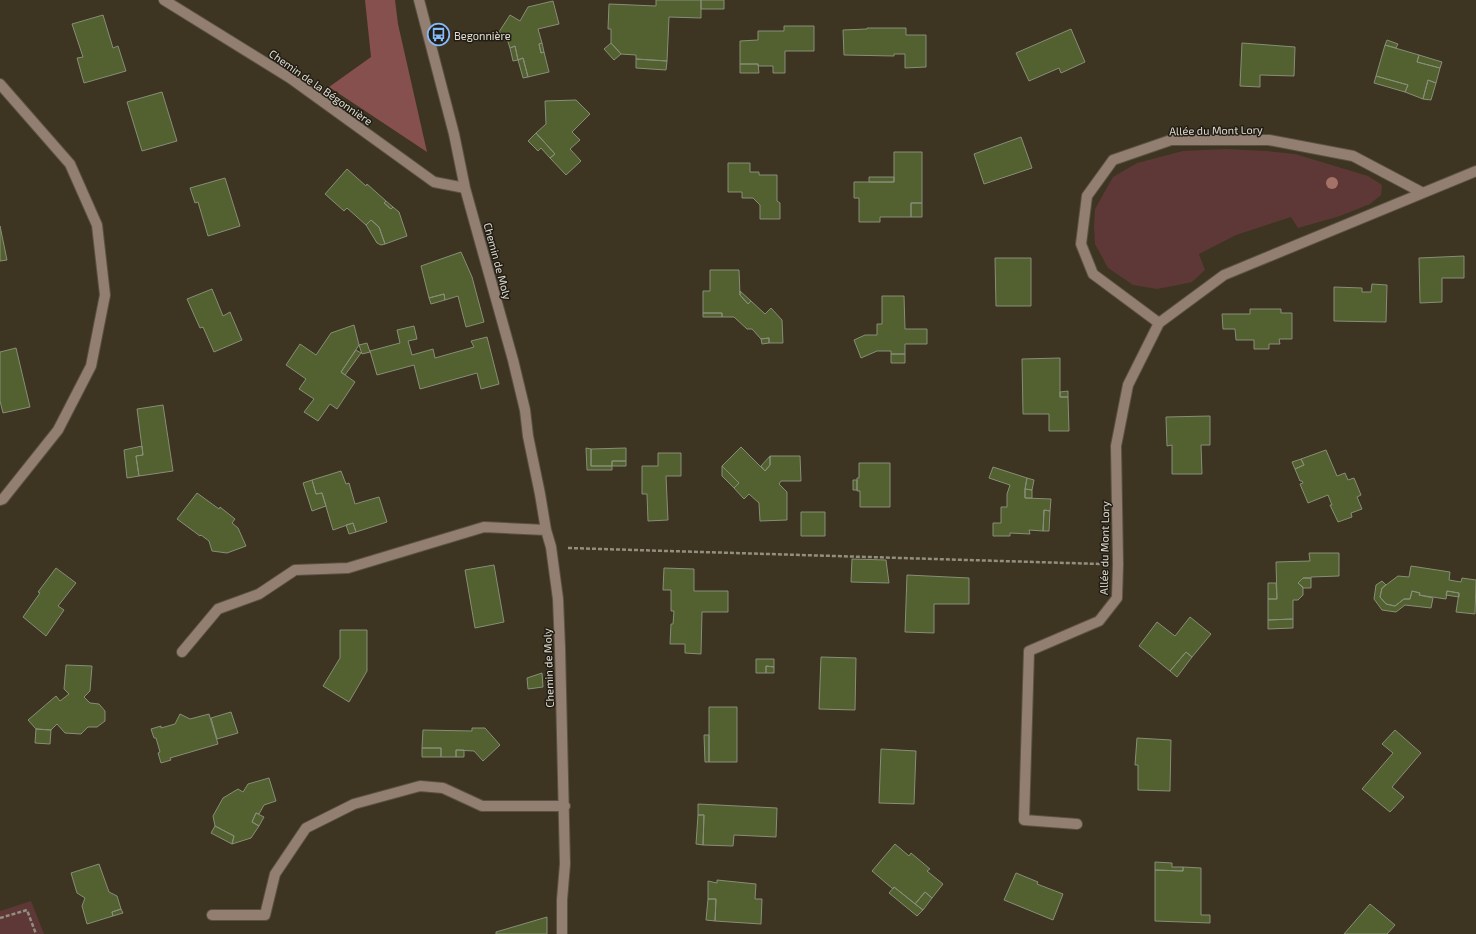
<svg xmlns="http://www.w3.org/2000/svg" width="1476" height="934" font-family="'Exo 2',sans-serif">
<rect width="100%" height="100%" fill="#3d3522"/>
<path fill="#5e3836" d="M1226 149 1266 151 1295 154 1368 176 1382 185 1381 195 1370 204 1340 216 1298 228 1291 217 1236 235 1199 254 1205 270 1192 282 1173 286 1157 289 1133 285 1108 268 1095 244 1094 226 1095 209 1113 177 1137 163 1183 151Z
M31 901 44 934H0V911Z"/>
<path fill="#85504e" d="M365 0H395L398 24 427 152 329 87 371 57Z"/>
<path fill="#53602f" stroke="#878e78" d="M656 0H701V18L669 17 667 61 636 59V55L621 54 611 43V29H608L609 4 656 6Z
M701 0H724V9H701Z
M553 1 559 24 538 29 542 43 539 44 541 53 544 52 549 72 528 77 523 58 518 60 515 46 510 48 506 36 499 32 510 15 520 21 528 7Z
M103 15 113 48 118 46 126 71 84 83 77 58 83 57 72 24Z
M784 26H814V51H785V73H773V66H758V64H740V41L758 40V31H784Z
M867 28H906V35H926V67L905 68V54H894V56L844 55 843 30 867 29Z
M1071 29 1085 62 1061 73 1059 68 1029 81 1016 53Z
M1387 40 1398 44 1396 48 1385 45Z
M542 43 544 52 541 53 539 44Z
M611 43 621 54 614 60 604 49Z
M1242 43 1295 47 1294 76 1260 75V87L1240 86Z
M1385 45 1419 55 1417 62 1440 68 1436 83 1428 80 1423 99 1405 92 1408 85 1376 76Z
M515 46 518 60 513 61 510 48Z
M1419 55 1442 62 1440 68 1417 62Z
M523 58 528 77 523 78 518 60Z
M636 59 667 61 666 70 636 68Z
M740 64H758L759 73H740Z
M1376 76 1408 85 1405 92 1374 83Z
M1428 80 1436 83 1431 100 1423 99Z
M162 92 177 141 142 151 127 102Z
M576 100 590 114 572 132 580 140 570 149 581 161 566 175 550 158 555 154 536 133 546 124 545 101Z
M536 133 555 154 550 158 541 148 538 151 528 141Z
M1021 137 1032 168 984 184 974 154Z
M894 152H922V203H911V217H880V222H859V198H854V182H894Z
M728 163H750V172H759V175H777V201L780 203V219H760V205L753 198H742V192H728Z
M347 169 366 186 367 184 386 201 384 203 391 209 393 207 399 212 407 236 385 244 379 227 371 220 366 225 347 208 344 211 325 194Z
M869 177H894V182H869Z
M225 178 240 226 208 236 198 202 195 203 190 188Z
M386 201 393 207 391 209 384 203Z
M911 203H922V217H911Z
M371 220 379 227 385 244 381 245 377 243 366 225Z
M0 226 7 260 0 261Z
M461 252 472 277 484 322 466 327 458 296 445 300 444 294 429 298 421 266Z
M1464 256V278H1442V302L1420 303 1419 258Z
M995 258H1031V306H996Z
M710 270H739L740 295 748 304 751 301 765 314 771 308 782 320 783 343H769V338L761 339 752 329H747L734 317H722V313H703V291H710Z
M1372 284 1387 285 1386 322 1334 321V287L1362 288V292H1371Z
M212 289 223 316 230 312 242 340 214 352 203 327 200 328 187 299Z
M740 291 751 301 748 304 740 295Z
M444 294 445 300 431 304 429 298Z
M882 296H904L905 329H927V344H905V354H891V351H877L861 358 854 340 865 335H877V324H882Z
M1250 309H1281V313H1292V339H1279L1280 344H1269V349H1254V340H1236L1235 329H1223L1222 314H1250Z
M703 313H722V317H703Z
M354 325 359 345 341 372 355 382 337 409 330 404 318 421 304 412 314 399 299 389 306 379 286 365 300 344 316 355 331 333Z
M414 326 417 339 408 341 412 355 433 349 435 358 474 347 471 341 487 337 499 384 481 389 477 373 420 389 414 365 377 375 370 351 400 343 397 330Z
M769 338V343L762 344 761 339Z
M367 343 370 352 362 354 359 345Z
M16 348 30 407 3 413 0 401V352Z
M356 350 361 353 345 375 341 372Z
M891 354H905V363H891Z
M1060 358V397H1068L1069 431H1049V414H1023L1022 359Z
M1068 391V397H1060V392Z
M163 405 173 471 139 476 136 456 143 455 137 409Z
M1210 416V445H1201L1202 474H1172V445L1167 446 1166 417Z
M142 446 143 455 136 456 139 476 127 478 124 450Z
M741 447 765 471 770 465V456H800L801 481H781L779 484 787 492V520L760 521 759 503 749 494 744 499 734 488 739 483 722 466Z
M586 448 591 449V466H612V470H587Z
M626 448V461H612V466H591V449Z
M1326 450 1337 476 1345 473 1348 480 1354 478 1361 495 1357 497 1362 509 1351 513 1352 517 1338 522 1330 505H1332L1328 495 1308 503 1300 484 1303 483 1302 481H1300L1295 469 1304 465 1301 459Z
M658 453H681V476H666L668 520 648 521 647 494H642V466H658Z
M770 456V465L765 471 761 466Z
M1301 459 1304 465 1295 469 1292 462Z
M612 461H626V466H612Z
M859 463H890V507H860V491H857V478H859Z
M722 466 739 483 734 488 722 476Z
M993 467 1027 478 1025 489V498L1051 499 1050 511 1044 510 1043 531 1029 530 1030 534 1010 533V536H993V523H1001V507H1007V494L1010 485 989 478Z
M341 471 346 484 349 483 355 504 379 497 387 522 356 532 353 523 333 530 322 493 316 494 312 480Z
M1027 478 1034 480 1032 490 1025 489Z
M312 480 316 494 322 493 326 506 312 511 303 483Z
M853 480H857V490H853Z
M1025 489 1032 490V498H1025Z
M197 493 219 509 220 507 235 519 232 523 238 528 246 546 227 553 212 551 209 541 201 535 200 536 177 519Z
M1044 510 1050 511 1049 531H1043Z
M801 512H825V536H801Z
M353 523 356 532 349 534 346 525Z
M1309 553H1339V576L1311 577V578H1303L1298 583 1303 587V595L1298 600H1293V619L1268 620V599H1277L1276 562 1310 561Z
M852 559 886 560 889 583 851 582Z
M494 565 504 622 475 628 465 570Z
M1411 566 1450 572 1449 580 1461 582 1462 578 1476 580 1475 614 1456 612 1459 593 1447 591 1446 599 1419 595 1420 593 1412 591 1410 599H1404L1395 606 1386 604 1380 597 1382 588 1398 576 1409 577Z
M56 568 76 583 58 606 64 610 46 636 23 617 40 593 38 592Z
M664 568 694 569V591H728V612H702L701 654 685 653V644H670L671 624H673L674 611H671V590H663Z
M907 575 969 578V604H934V633L905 632Z
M1303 578H1311V588H1303L1298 583Z
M1382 581 1386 585 1382 588 1380 597 1386 604 1395 606 1404 599H1410L1412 591 1420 593 1419 595 1433 598 1431 608 1405 605 1396 612 1382 610 1374 599 1376 585Z
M1268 583H1276L1277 599H1268Z
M1447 591 1459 593V597L1446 595Z
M1190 617 1211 634 1192 657 1186 652 1170 671 1139 646 1157 622 1175 636Z
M1293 619V628L1268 629V620Z
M340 630H367V671L349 702 323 686 340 658Z
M1186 652 1192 657 1177 677 1170 671Z
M821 657 856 658 855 710 819 709Z
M756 659H774V667L766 666V673H756Z
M66 665 92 666 90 691 84 697 90 703 99 704 105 711V721L97 727H88L81 734 65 733 57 724 51 730 36 729 28 720 56 696 60 701 69 694 64 689Z
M766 666 774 667V673H766Z
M542 673 543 687 528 689 527 678Z
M709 707H737V762H709Z
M231 712 238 733 217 739 211 718Z
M180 714 190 719 209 714 218 744 170 758 171 760 161 763 158 753 160 752 156 738H154L151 729 161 726V728L175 724Z
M472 728H485L500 745 483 761 474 751 456 750V757H441V748H422L423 730 472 731Z
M36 729 51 730 50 744 35 743Z
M1395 730 1421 753 1392 787 1404 797 1390 812 1362 789 1393 753 1382 744Z
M704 735H709V762H705Z
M1137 738 1171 740 1170 791 1138 790V765H1135Z
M422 748H441V757H422Z
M881 749 916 751 914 804 879 803Z
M456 750H464V757H456Z
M269 778 276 801 264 805 259 814 256 813 252 822 259 826 251 838 232 844 234 836 215 826 213 816 223 798 238 789 243 792 248 784Z
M698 804 777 808 776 837 734 835 733 846 703 845 704 815H698Z
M256 813 264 817 259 826 252 822Z
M698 815H704L703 845 696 844Z
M215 826 234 836 232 844 211 833Z
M895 844 909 856 911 853 930 869 927 871 943 884 932 898 925 892 915 904 894 887 893 889 872 871Z
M1155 862 1172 863V867H1183V871L1155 870Z
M99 864 109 892 117 896 121 909 112 912 113 916 87 924 82 906 85 898 77 893 71 873Z
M1183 867 1201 868V915H1210V923L1155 921V870L1183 871Z
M1016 873 1038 882 1037 884 1063 894 1053 920 1004 900Z
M717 880 756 884 755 899H762L761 924 715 921 716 899H708V881L717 883Z
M894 887 923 910 917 916 889 893Z
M925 892 932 898 923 910 915 904Z
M708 899H716L715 921 706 920Z
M1370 904 1395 925 1387 934H1344Z
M121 909 123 913 113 916 112 912Z
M547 917V934H496V932Z"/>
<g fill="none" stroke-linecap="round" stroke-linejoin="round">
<defs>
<path id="minor" d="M164 0 290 78 434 182 465 188
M419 0 454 134 465 188 513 360 525 410 528 436 540 494 546 530 551 547 558 599 560 648 565 864 562 900V934
M0 84 70 164 97 225 105 295 91 366 58 430 3 499 0 500
M1159 323 1093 274 1081 244 1087 196 1113 160 1171 140H1269L1353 156 1423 193
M182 652 218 609 259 594 295 570 348 568 484 527 546 530
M1077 824 1024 820 1029 651 1099 621 1117 598 1118 564 1116 446 1128 385 1159 323 1224 275 1476 171
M212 915H265L275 874 306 828 354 804 420 786 443 788 482 806H565"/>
</defs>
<use href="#minor" stroke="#5b5342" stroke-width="12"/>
<path stroke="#938e7e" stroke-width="2.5" stroke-dasharray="4 2" stroke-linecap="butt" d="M568 548 1101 564
M0 918 27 910 36 934"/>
<use href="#minor" stroke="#937f71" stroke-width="10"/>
</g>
<circle fill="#a57267" cx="1332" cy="183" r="6"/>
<defs>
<symbol id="bus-ring" viewBox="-11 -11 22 22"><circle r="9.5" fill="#211d15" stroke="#86bbfb" stroke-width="1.5"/><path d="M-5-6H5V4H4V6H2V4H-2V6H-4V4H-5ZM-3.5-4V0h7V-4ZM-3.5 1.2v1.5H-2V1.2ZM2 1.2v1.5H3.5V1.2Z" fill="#86bbfb"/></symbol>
</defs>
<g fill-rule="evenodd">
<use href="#bus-ring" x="426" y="22" width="25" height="25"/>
</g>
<g text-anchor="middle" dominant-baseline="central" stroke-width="3" stroke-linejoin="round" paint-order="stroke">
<g font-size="11" fill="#e1ddd1" stroke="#211d15" text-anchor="start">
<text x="454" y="35">Begonnière</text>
</g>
<g font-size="11" fill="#e1ddd1" stroke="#211d15">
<text transform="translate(321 87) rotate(35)">Chemin de la Bégonnière</text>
<text transform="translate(1216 130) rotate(-1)">Allée du Mont Lory</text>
<text transform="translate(498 261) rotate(75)">Chemin de Moly</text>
<text transform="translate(1104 548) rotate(-89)">Allée du Mont Lory</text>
<text transform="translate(548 668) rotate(-92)">Chemin de Moly</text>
</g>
</g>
</svg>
